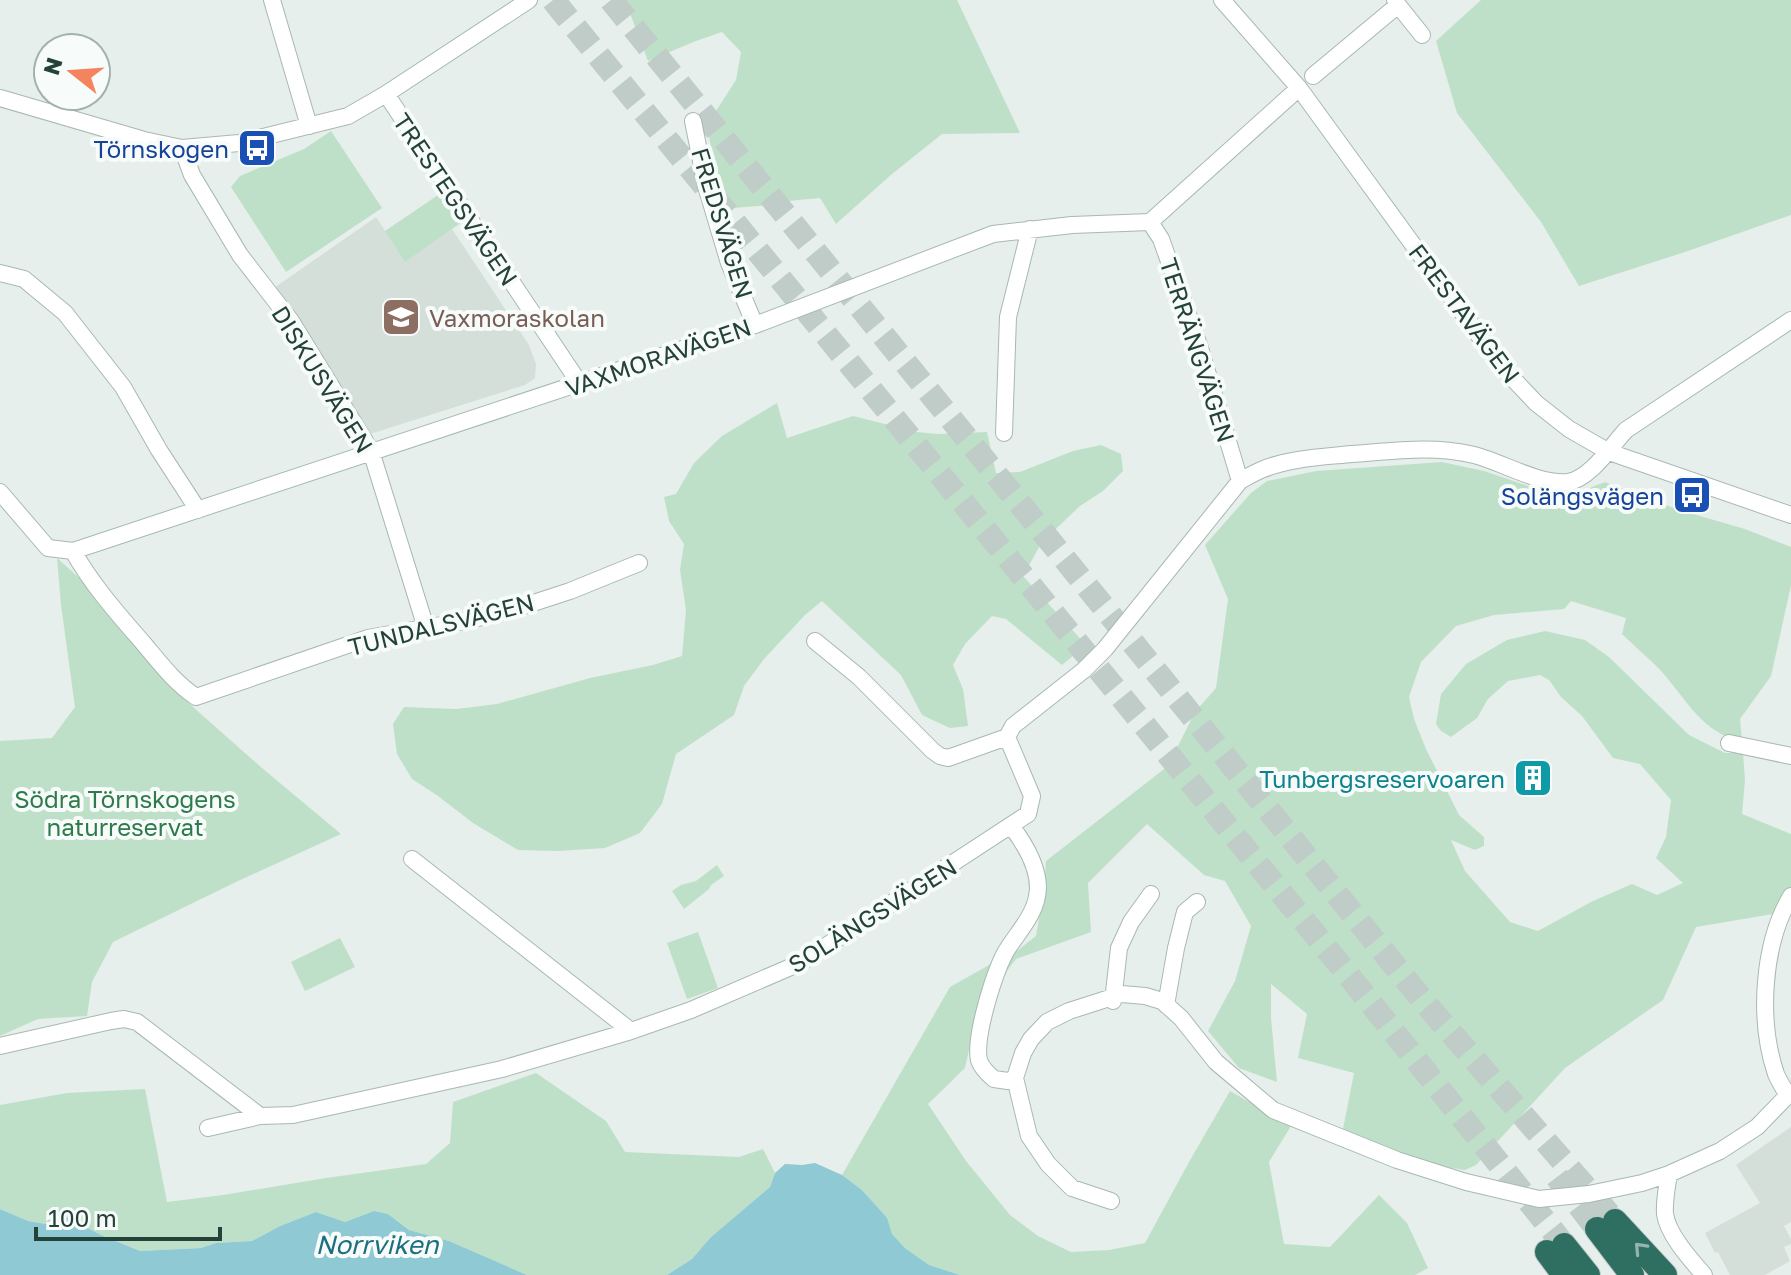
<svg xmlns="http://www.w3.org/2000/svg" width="1791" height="1275" font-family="'Golos Text',sans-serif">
<rect width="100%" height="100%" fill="#e6efeb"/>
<path fill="#d4dfda" d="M376 217 405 261 452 229 529 345 536 364 535 378 525 385 370 434 274 288Z
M1791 1127V1222L1784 1226 1791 1239V1244L1784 1247 1790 1261 1765 1275H1730L1718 1252 1715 1253 1705 1233 1760 1203 1736 1165Z"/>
<path fill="#bfe0c8" d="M625 0H957L1020 133 942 134 892 174 836 224 820 198 788 201 781 204 722 209 707 125 736 80 741 52 722 32 696 41 648 61Z
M1481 0H1791V215L1685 252 1579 286 1541 222 1457 113 1436 41Z
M331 131 382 208 286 272 231 187 240 176 304 149Z
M441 193 462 222 405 262 385 231Z
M777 403 787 438 853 416 917 432 938 434 987 432 996 473 1020 472 1073 451 1101 445 1121 454 1123 471 1103 491 1080 506 1042 542 1023 576 1086 645 1062 665 1006 619 992 616 965 644 953 665 963 689 968 726 950 728 922 715 901 675 822 601 805 615 764 659 744 686 734 715 676 754 662 804 640 833 605 848 557 851 518 850 473 823 438 796 412 779 397 754 393 724 404 707 456 709 497 704 590 678 653 665 682 656 686 610 680 570 684 544 669 521 664 497 676 494 694 463 722 436Z
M1442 462 1484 471 1546 492 1574 494 1605 482 1679 510 1745 529 1791 547V585L1771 676 1740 719 1742 742C1702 732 1688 702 1663 673 1650 659 1635 647 1622 634L1626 618 1571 601 1564 609 1494 615 1456 626 1421 662 1409 697 1414 719 1426 749 1459 815 1484 837V846L1475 850 1451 840 1465 871 1510 922 1538 931 1591 902 1632 884 1657 895 1683 883 1656 858 1666 837 1671 800 1640 764 1613 758 1582 716 1561 697 1549 680 1540 675 1508 681 1488 699 1477 718 1451 737 1441 731 1436 724 1441 694 1466 664 1507 640 1545 631 1585 640 1609 657 1689 735 1725 753H1743L1745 780 1742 814 1791 834V888L1773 914 1696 927 1663 1000 1565 1068 1476 1165 1465 1170 1433 1165 1343 1129 1354 1073 1298 1058 1307 1014 1271 984V1018L1277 1082 1239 1068 1208 1031 1235 981 1251 926 1225 881 1204 875 1147 824 1088 883 1091 932 1016 959 978 1009 965 1068 928 1104 966 1161 1010 1215 1038 1236 1071 1252 1109 1250 1145 1243 1189 1162 1230 1091 1291 1126 1269 1162 1284 1244 1330 1247 1379 1195 1407 1223 1428 1268 1415 1275H960L929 1265 905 1248 892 1234 886 1218 862 1190 842 1175 950 987 998 960 1013 954 1036 936 1044 890 1046 861 1168 766 1195 712 1216 688 1228 599 1205 545 1251 493 1267 481 1316 471Z
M57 558 86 584 167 684 262 768 341 834 238 881 113 942 92 982 87 1016 38 1019 0 1036V741L52 738 75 707 61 605Z
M717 865 724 876 711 885 709 889 684 909 672 891 681 885 696 881Z
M698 932 718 988 687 999 667 943Z
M340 938 355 967 305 991 291 962Z
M536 1073 606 1121 625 1152 739 1157 763 1149 775 1173 770 1187 710 1238 692 1259 667 1275H527L449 1241 409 1230 388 1214 374 1211 345 1222 316 1212 280 1226 252 1241 216 1243 201 1248 140 1251 101 1235 66 1217 46 1224 28 1221 0 1209V1105L67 1093 145 1089 167 1202 223 1195 326 1178 426 1164 450 1143 453 1102Z"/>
<path fill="#8ec9d4" d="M815 1163 842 1175 862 1190 887 1218 892 1234 905 1248 929 1265 960 1275H667L692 1259 710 1238 770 1187 775 1173 785 1164 802 1165Z
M0 1209 28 1221 46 1224 66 1217 101 1235 140 1251 201 1248 216 1243 252 1241 280 1226 316 1212 345 1222 374 1211 388 1214 409 1230 449 1241 527 1275H0Z"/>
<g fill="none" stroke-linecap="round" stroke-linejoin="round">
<path stroke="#bfccc8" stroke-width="24" stroke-dasharray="24 12" stroke-linecap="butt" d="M553 0 1353 981 1564 1245
M611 0 1425 1003 1615 1221
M1557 1177 1597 1229"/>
<defs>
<path id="minor" d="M272 0 309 126
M1222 0 1299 88 1502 367 1536 403 1569 429 1609 452 1791 515
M1398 5 1422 35
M1313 76 1398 5 1395 0
M386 94 580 384
M0 98 144 140 182 148 239 143 348 116 386 94 529 0
M693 121 706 186 729 263 755 325
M182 148 192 175 240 255 291 321 371 451 426 628
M1150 222 1161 239 1200 348 1240 481
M0 273 24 279 65 313 123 387 159 450 198 510
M1004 433 1008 317 1030 229
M0 492 48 548 73 551 755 325 993 234 1072 225 1150 222 1299 88
M73 551C92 585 118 614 144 644 160 663 175 683 196 697L368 638 470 620 524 606 570 591 639 563
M815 641 859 677 933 751 940 756 948 758 1007 737 1013 726 1084 670 1105 649 1240 481C1247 477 1254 473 1261 470 1289 458 1322 457 1352 454 1393 451 1434 445 1474 455 1502 462 1539 485 1568 482 1590 479 1612 445 1626 430L1791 320
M1729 743 1791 756
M1012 827C1024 843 1038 867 1038 888 1037 915 1017 932 1005 953 994 974 974 1037 979 1060 981 1067 988 1074 994 1079L1008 1081 1015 1078 1023 1053 1031 1039 1047 1022 1069 1011 1122 994 1145 996 1162 1001 1181 1018 1216 1062 1273 1110 1397 1160 1466 1182 1539 1199 1589 1194 1642 1183 1669 1174 1720 1151 1757 1127 1791 1092
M412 859 631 1031
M1113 1001 1119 948 1131 922 1151 894
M1166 1005 1176 948 1185 912 1197 902
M0 1046 111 1021 124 1019 137 1022 260 1116 293 1115 502 1069 631 1031 691 1010 800 963 1028 814 1032 796 1007 737
M1015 1078 1029 1136 1048 1164 1072 1188 1111 1201
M1788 1096C1784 1089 1779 1081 1776 1074 1758 1021 1762 945 1791 896
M208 1128 260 1116
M1669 1174C1667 1187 1664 1201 1665 1214 1668 1235 1691 1260 1704 1275"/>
<path id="highway" d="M1615 1221 1665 1275
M1597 1229 1632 1275
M1564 1245 1588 1275
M1547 1252 1564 1275"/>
</defs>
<use href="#minor" stroke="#a8b8b2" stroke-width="18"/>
<use href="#highway" stroke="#c2cac8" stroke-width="26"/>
<use href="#minor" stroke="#fff" stroke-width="16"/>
<use href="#highway" stroke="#2f6f62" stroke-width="24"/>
</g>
<defs><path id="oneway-chevron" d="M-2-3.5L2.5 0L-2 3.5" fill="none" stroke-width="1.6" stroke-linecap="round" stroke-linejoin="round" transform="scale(2)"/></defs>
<use stroke="#93b5ae" href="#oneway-chevron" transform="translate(1640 1248) rotate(-133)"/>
<defs>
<symbol id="bus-square" viewBox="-11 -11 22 22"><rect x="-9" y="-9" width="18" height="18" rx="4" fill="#1a4fb4" stroke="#f7fbf9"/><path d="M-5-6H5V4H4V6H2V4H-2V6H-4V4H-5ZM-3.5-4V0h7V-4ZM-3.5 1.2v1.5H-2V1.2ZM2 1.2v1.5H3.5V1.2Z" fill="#fff"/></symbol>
<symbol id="school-square" viewBox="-11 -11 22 22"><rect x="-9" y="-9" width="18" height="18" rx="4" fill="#8d6e63" stroke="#f7fbf9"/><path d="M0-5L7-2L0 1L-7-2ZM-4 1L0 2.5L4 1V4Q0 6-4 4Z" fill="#fff"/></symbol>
<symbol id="building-square" viewBox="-11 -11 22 22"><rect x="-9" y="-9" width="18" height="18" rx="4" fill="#0f9aa8" stroke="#f7fbf9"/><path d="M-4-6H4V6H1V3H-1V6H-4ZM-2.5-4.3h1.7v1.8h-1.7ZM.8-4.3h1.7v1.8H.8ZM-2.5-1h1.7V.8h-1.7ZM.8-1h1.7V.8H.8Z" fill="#fff"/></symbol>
</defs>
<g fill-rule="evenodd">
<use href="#bus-square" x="235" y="126" width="44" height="44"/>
<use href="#school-square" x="379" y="295" width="44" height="44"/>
<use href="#bus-square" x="1670" y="473" width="44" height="44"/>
<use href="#building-square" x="1511" y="756" width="44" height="44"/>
</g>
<g text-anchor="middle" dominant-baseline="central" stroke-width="8" stroke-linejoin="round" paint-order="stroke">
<g font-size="24" fill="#164399" stroke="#f7fbf9" text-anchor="end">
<text x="229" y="148">Törnskogen</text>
<text x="1664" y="495">Solängsvägen</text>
</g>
<g font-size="24" fill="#24423a" stroke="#f7fbf9">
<text transform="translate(456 199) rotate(56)">TRESTEGSVÄGEN</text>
<text transform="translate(723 223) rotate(73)">FREDSVÄGEN</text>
<text transform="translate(1465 313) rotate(53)">FRESTAVÄGEN</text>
<text transform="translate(1198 350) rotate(72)">TERRÄNGVÄGEN</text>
<text transform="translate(658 357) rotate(-19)">VAXMORAVÄGEN</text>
<text transform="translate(323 379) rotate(58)">DISKUSVÄGEN</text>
<text transform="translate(441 624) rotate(-14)">TUNDALSVÄGEN</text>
<text transform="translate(872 915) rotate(-32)">SOLÄNGSVÄGEN</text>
</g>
<g font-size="24" fill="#785e54" stroke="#f7fbf9" text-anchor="start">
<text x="429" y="317">Vaxmoraskolan</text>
</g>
<g font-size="24" fill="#0d838f" stroke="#f7fbf9" text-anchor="end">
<text x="1505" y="778">Tunbergsreservoaren</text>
</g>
<g font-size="24" fill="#2d7a4b" stroke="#f7fbf9">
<text x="125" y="798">Södra Törnskogens<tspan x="125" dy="28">naturreservat</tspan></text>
</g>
<g font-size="26" font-style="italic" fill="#1c6f80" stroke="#f7fbf9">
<text x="377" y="1244">Norrviken</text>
</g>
</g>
<g transform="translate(72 72) rotate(287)"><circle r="38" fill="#f7fbf9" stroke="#a3b1ad" stroke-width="2"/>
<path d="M0-6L14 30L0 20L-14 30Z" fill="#f4845f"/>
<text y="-12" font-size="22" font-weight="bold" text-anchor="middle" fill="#24423a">N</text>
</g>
<path d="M36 1227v12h184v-12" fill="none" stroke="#24423a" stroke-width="4"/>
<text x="48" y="1227" font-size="24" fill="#24423a" stroke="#f7fbf9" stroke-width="6" paint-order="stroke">100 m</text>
</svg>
